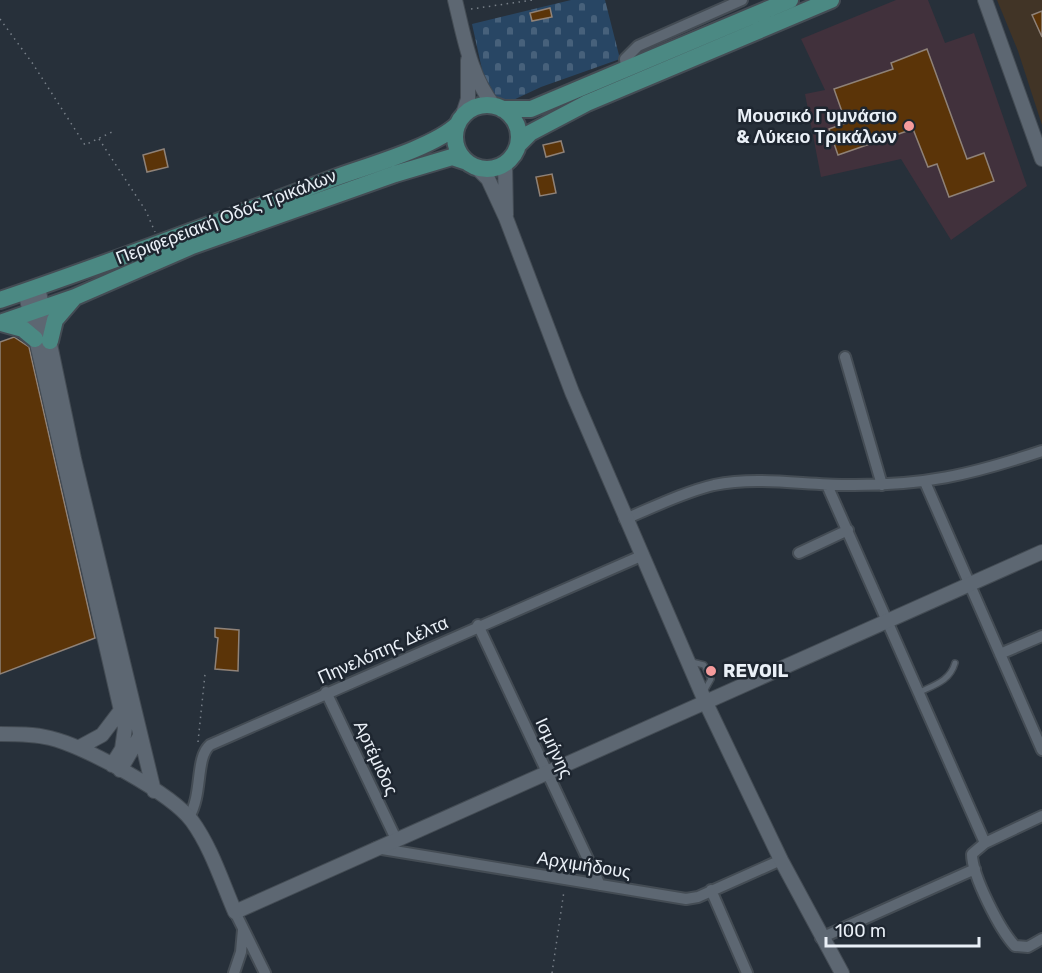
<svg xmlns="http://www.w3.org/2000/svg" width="1042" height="973" font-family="Rubik,sans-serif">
<defs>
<pattern id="cemetery-stones" width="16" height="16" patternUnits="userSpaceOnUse" patternTransform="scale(1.5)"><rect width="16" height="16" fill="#284664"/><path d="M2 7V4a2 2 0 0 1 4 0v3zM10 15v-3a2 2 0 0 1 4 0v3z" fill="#47617b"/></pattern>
</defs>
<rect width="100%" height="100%" fill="#27303a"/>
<path fill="#413426" d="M997 0H1042V125L1018 51Z"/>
<path fill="#41313c" d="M896 0H928L945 43 974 33 1027 186 951 240 901 159 821 177 805 94 825 90 801 39Z"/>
<path fill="url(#cemetery-stones)" d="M571 0H605L620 59 541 87 509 102 500 103 487 92 472 24Z"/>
<path fill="#5b3408" stroke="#8f8278" stroke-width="1.5" d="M550 8 552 17 532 21 530 13Z
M1042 11V37L1032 15Z
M927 49 967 159 984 153 994 181 949 197 937 164 928 167 913 129 838 155 829 129 846 123 834 89 893 69 891 63Z
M561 141 564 152 546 157 543 145Z
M164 149 168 167 147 172 143 155Z
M552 174 556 193 540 196 536 177Z
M14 337 29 347 95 638 0 674V342Z
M215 628 239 630 238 671 215 669 218 638 215 637Z"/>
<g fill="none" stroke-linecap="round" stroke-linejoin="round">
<defs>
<path id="service" d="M692 662 704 665 711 679 703 693
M918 693C934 685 950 681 955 663"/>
<path id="minor" d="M626 68 625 59 638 46 742 0
M845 357 882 485
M925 482 1042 750
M827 485 985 843
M625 519C654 507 684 492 714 485 757 476 803 485 846 485 923 486 970 475 1042 451
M799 553 848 530
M478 625 600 885
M1000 654 1042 636
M326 692 396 839
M1042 816 985 843 972 854C972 876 1000 930 1015 946L1028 947 1042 939
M189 817C203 794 195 758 210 745L641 556
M376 848 686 899 698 897 781 860
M711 890 747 973
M235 912 265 973
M821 938 975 869
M234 973 241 952 243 930"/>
<path id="tertiary" d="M455 0C464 36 470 76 494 106
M985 0 1042 159
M462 117 468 99V60
M505 163 506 215
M476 167 488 179 506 218 572 392 705 701 781 860 842 973
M38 287 74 459 154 791
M25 291 125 728 122 749 112 765
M0 734C17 734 34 734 50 738 84 746 171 793 192 821 211 847 222 882 235 912L1042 552
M78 748 102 735 121 710
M120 770 140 736"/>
<path id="primary" d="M455 137a32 32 0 1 1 64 0a32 32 0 1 1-64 0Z
M502 109H531L790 0
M518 145 530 133 587 103 831 0
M0 300C112 262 223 220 334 178 367 166 435 147 458 124
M0 323 75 297 192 246 395 174 452 157 467 162
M1 323 23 329 35 339
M50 341 55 320 73 299"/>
</defs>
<use href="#service" stroke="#444c54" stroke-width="8"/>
<use href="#minor" stroke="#444c54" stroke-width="14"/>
<use href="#tertiary" stroke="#444c54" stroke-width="16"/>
<use href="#primary" stroke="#444c54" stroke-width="20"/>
<path stroke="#777f88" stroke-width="1.5" stroke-dasharray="1.5 4.5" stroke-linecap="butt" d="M471 9 533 0
M0 19 33 64 85 145 114 131
M99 139 146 211 155 232
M198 742 205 674
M552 973 564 891"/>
<use href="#service" stroke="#5d6772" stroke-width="5"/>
<use href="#minor" stroke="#5d6772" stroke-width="10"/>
<use href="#tertiary" stroke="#5d6772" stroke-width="14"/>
<use href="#primary" stroke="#4b8983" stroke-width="16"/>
</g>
<g fill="#f59b9c" stroke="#1e2630" stroke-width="2">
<circle cx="909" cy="126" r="6"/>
<circle cx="711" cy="671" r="6"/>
</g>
<g text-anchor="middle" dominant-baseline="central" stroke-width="5" stroke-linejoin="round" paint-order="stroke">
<g font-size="18" font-weight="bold" fill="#eaf0f7" stroke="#1e2630" text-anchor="end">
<text x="897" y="116">Μουσικό Γυμνάσιο<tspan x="897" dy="21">&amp; Λύκειο Τρικάλων</tspan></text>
<text x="723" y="671" text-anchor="start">REVOIL</text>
</g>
<g font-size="18" fill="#eaf0f7" stroke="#1e2630">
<text transform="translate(226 217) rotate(-21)">Περιφερειακή Οδός Τρικάλων</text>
<text transform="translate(383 650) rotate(-24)">Πηνελόπης Δέλτα</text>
<text transform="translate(554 748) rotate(65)">Ισμήνης</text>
<text transform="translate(376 758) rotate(65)">Αρτέμιδος</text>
<text transform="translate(584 865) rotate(9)">Αρχιμήδους</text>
</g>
</g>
<path d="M826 937v9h153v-9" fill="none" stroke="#eaf0f7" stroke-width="3"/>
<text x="835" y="937" font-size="18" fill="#eaf0f7" stroke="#1e2630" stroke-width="4.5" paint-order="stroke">100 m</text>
</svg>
